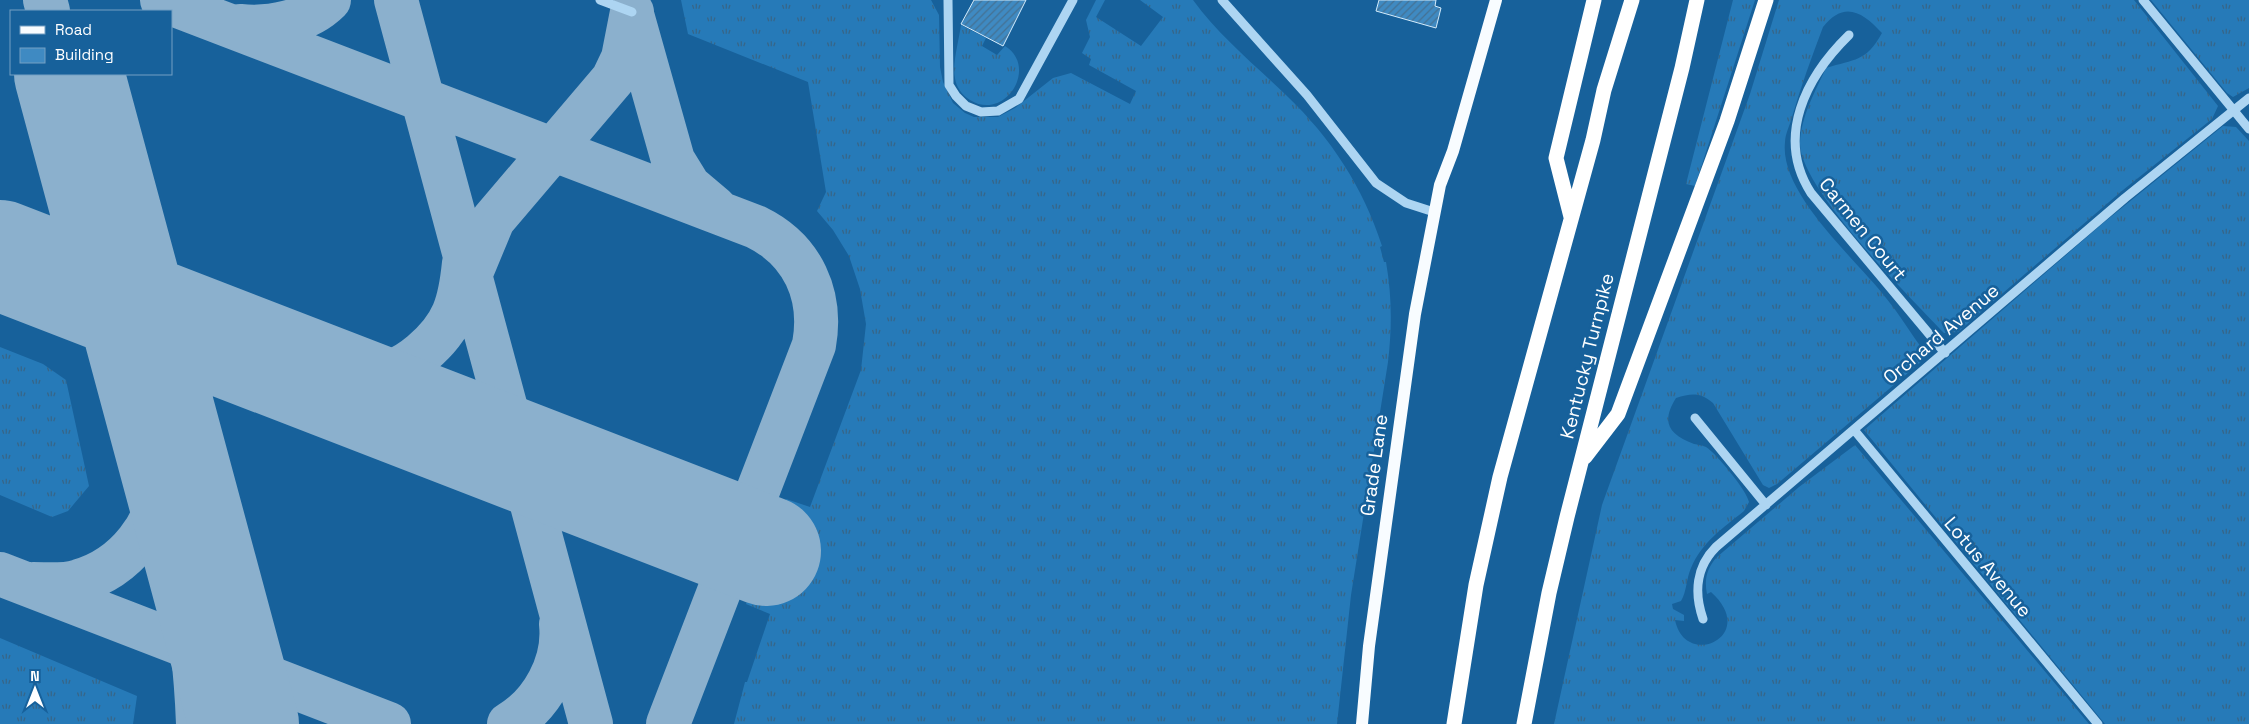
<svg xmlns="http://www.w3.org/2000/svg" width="2249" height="724" font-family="'Space Grotesk',sans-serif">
<defs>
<pattern id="grass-tufts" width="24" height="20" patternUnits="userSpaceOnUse" patternTransform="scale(1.25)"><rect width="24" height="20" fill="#267ab8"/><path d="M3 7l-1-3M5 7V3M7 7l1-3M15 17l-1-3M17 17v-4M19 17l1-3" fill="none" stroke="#376587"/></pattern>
<pattern id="building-hatch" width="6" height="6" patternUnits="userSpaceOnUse" patternTransform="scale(1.25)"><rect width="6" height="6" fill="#3f8ac2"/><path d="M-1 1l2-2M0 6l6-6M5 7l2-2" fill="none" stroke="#447193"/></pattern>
</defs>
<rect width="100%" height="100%" fill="#17619b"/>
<path fill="url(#grass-tufts)" d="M681 0H931L939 15 940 67 943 82 953 103 965 113 974 117H998L1015 108 1053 78 1071 73 1130 104 1136 91 1089 65 1091 59 1082 53 1090 37 1086 20 1096 0H1105L1096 17 1141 46 1163 17 1140 0H1193C1219 36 1255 65 1287 96 1331 138 1363 187 1382 246L1380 247 1384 262H1386C1392 296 1392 328 1388 362L1351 595 1337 724H734L745 682H747L770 614 746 604 786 499 810 507 861 370 866 324 860 289 849 256 833 230 817 211 826 192 808 82 688 34Z
M1733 0H1755L1695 186 1686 184Z
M1779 0H2134L2218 106 2212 119 2123 190 1975 317 1958 332 1944 333C1911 298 1799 188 1800 143 1801 116 1815 92 1826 68 1855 59 1866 62 1882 33 1863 12 1844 0 1823 27 1812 56 1801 86 1792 117 1790 125 1785 134 1785 142 1779 194 1857 260 1886 298 1900 315 1911 334 1924 351L1922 361 1777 484 1769 488 1763 485 1713 403C1701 392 1691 393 1676 398 1661 422 1668 434 1694 444 1698 445 1702 445 1706 447 1716 453 1747 491 1749 502L1744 511C1723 528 1702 542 1691 568 1686 579 1687 591 1681 601L1672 604 1673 609 1684 615V621L1675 620C1685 670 1760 636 1711 592L1707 594C1704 579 1707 568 1717 557L1799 487 1855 445 2089 724H1554L1602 505 1750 94Z
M2151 0H2249V88L2233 97 2227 93Z
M961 25 986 38 982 46 997 55 1005 46C1039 67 1005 122 970 100 962 95 956 87 955 78 952 64 959 40 961 25Z
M2223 126 2236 127 2249 141V724H2105L1864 430 2102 224Z
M0 347 43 364 66 380 89 486 68 511 52 517 0 495Z
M0 638 137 696 133 724H0Z"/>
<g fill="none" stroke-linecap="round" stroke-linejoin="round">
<path stroke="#8bb0cd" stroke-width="44" d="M45 0 48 11
M162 0 756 227C803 250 823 295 814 345L668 724
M396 0 591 724
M633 18 673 160 689 186 715 208
M240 26C270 29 307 22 329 0
M65 74C93 178 119 283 144 389 169 500 194 610 198 724
M466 285 493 220 613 79 623 58 632 12
M197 327C222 337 247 346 272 356 325 377 373 395 422 353 454 326 460 303 464 263
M0 574 389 724
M33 584C48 584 64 586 79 581 125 568 161 524 162 475
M509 724C542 705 565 663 561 624"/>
<path stroke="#8bb0cd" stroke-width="110" d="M69 74 244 724
M0 255 766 551"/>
</g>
<path fill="url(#building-hatch)" stroke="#d4ecfc" d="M974 0H1026L1003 46 961 24Z
M1379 0H1436L1435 6 1441 8 1436 28 1376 11Z"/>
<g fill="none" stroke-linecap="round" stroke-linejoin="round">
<path stroke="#add5f2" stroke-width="9" d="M600 0 632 12
M948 0 949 85 956 96 966 106 981 112 998 111 1019 99 1073 0
M1222 0 1307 95 1376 183 1406 203 1434 212
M2143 0 2249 129
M1849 35C1806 77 1775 137 1811 193L1945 353
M1695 418 1766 505
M1855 431 2098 724
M1703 619C1694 593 1696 567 1716 547L2125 198 2249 98"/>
<path stroke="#f8fcff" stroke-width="12" d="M1362 724 1369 646 1415 314 1440 185 1453 151 1496 0"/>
<path stroke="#fff" stroke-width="15" d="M1571 217 1556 158 1594 0
M1585 457 1618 414 1727 121 1766 0
M1454 724 1476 585 1500 477 1593 140 1604 90 1632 0
M1524 724 1549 593 1567 517 1682 68 1697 0"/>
</g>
<g text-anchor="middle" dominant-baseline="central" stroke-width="5" stroke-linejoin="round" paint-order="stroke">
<g font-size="19" fill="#fff" stroke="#17619b">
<text transform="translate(1863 229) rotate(51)">Carmen Court</text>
<text transform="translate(1941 334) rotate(-40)">Orchard Avenue</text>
<text transform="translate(1587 356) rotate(-76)">Kentucky Turnpike</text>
<text transform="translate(1374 465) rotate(-82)">Grade Lane</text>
<text transform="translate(1988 567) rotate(50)">Lotus Avenue</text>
</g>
</g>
<rect x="10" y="10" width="162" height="65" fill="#17619b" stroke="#74a0c3"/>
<rect x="20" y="26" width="25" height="8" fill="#f8fcff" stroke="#74a0c3"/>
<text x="55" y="35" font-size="15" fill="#ffffff">Road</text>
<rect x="20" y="48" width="25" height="15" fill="#3f8ac2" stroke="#74a0c3"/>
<text x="55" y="60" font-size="15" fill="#ffffff">Building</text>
<g transform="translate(35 689)" stroke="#17619b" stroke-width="4" paint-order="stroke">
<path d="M0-4L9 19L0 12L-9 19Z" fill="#ffffff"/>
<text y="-8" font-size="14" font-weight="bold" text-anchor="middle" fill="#ffffff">N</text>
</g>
</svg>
